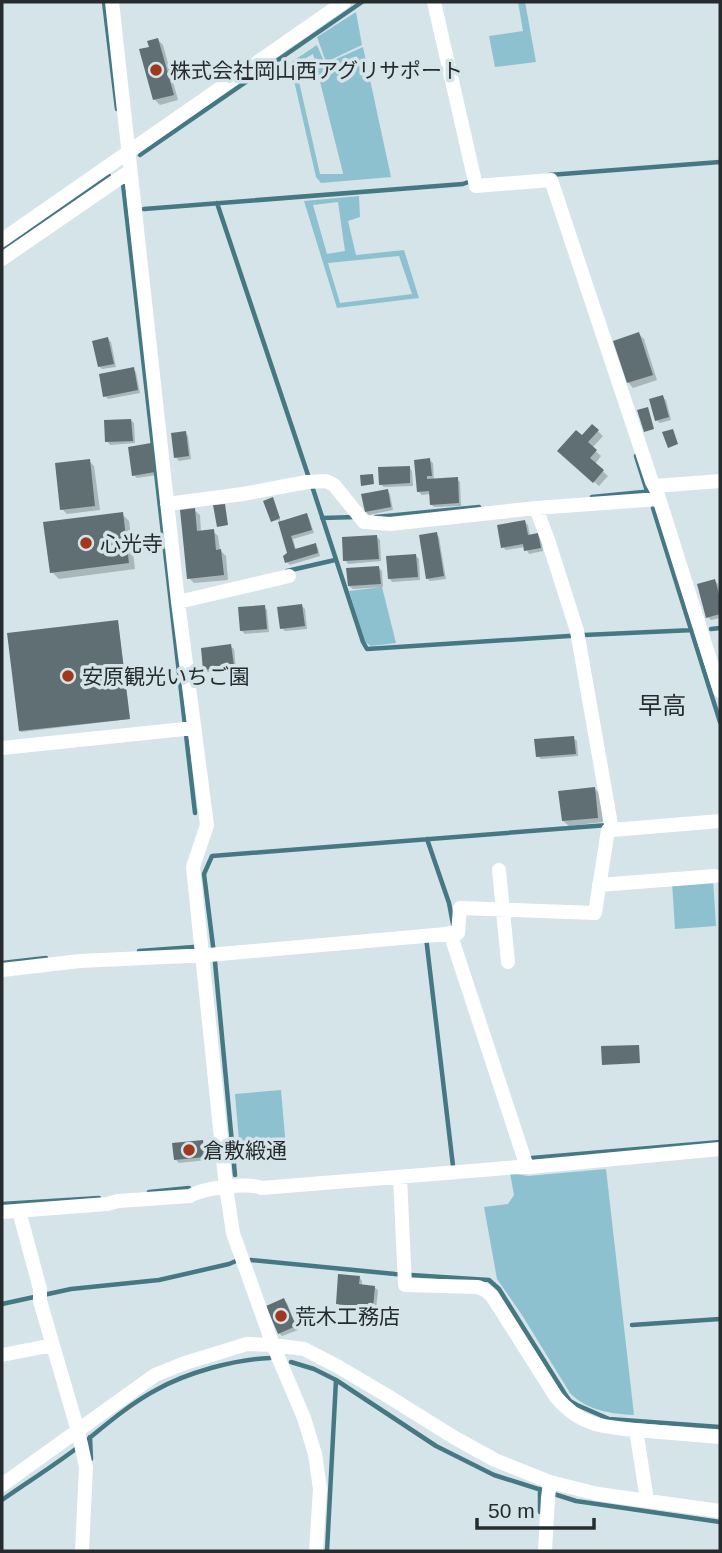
<svg xmlns="http://www.w3.org/2000/svg" width="722" height="1553" font-family="Arial,'Noto Sans JP',sans-serif">
<rect width="100%" height="100%" fill="#d4e4e9"/>
<path fill="#8ec1cf" fill-rule="evenodd" d="M518 2H525L536 62 495 67 489 36 523 31Z
M356 12 362 45 326 62 317 37Z
M317 45 325 64 363 47 391 177 321 183 316 177 290 63ZM313 54 343 173V174H320L295 64Z
M359 196 360 217 348 221 356 255 404 250 419 298 337 308 304 201ZM338 202 345 251 327 254 313 205ZM399 256 412 294 340 303 328 263Z
M382 587 396 643 371 646 365 642 349 591Z
M713 879 716 926 675 929 672 882Z
M281 1090 286 1148 240 1152 235 1094Z
M606 1169 634 1415C611 1414 586 1410 570 1393L522 1315 497 1279 484 1207 508 1204 514 1195 510 1173 528 1176Z"/>
<path fill="#0003" d="M158 40 163 45 178 100 160 105 155 100 142 50 151 48Z
M639 334 644 339 657 380 633 388 628 382Z
M108 339 111 342 116 367 102 369 99 366Z
M133 369 136 372 140 393 108 399 105 396Z
M662 397 666 400 671 420 660 423 656 420Z
M131 420 134 423 135 443 110 445 107 441Z
M592 426 603 436 592 448 601 456 595 464 608 476 599 486 565 456Z
M185 433 188 436 191 459 179 461 176 457Z
M150 445 153 448 157 475 137 478 134 475Z
M429 460 433 463 434 480 457 479 460 482 461 506 434 507 431 504V494L422 495 419 492Z
M89 461 94 466 100 510 67 514 62 509Z
M409 467 412 471 413 486 384 487 380 484Z
M387 490 390 494 393 510 369 515 366 512Z
M273 501 281 522 306 515 309 518 314 533 293 539 296 550 315 545 318 548 320 556 290 565 287 562 289 554 279 520 272 521Z
M194 510 200 515 201 532 213 531 218 536 220 550 226 556 228 580 194 583 189 578Z
M122 514 129 521 135 569 59 579 52 572Z
M525 522 528 525 530 536 537 535 541 538 543 551 529 554 525 547 506 550 503 547Z
M436 534 439 537 446 579 430 581 427 578Z
M377 537 380 540 381 561 348 564 345 560Z
M415 555 419 559 420 580 392 582 389 578Z
M379 568 382 571 383 587 353 589 349 586Z
M715 581 718 584 720 593V618L711 620 708 617Z
M302 606 305 609 307 629 285 631 282 628Z
M264 607 267 610 269 632 245 634 242 631Z
M118 622 130 719 21 732 20 731Z
M230 646 234 649 236 669 208 672 205 669Z
M573 738 577 741 578 756 541 759 538 756Z
M595 789 600 794 603 822 569 826 563 821Z
M202 1142 206 1145 207 1160 179 1163 176 1160Z
M359 1277 362 1281V1286L374 1287 378 1290 376 1310 341 1307 338 1304Z
M283 1300 287 1303 298 1330 282 1336 279 1333Z"/>
<g fill="none" stroke-linecap="round" stroke-linejoin="round">
<path stroke="#467884" stroke-width="4.5" d="M104 2 117 109
M140 155 362 2
M549 175 720 162
M123 184 195 813
M217 203 309 478
M144 209 463 184 471 181
M2 250 109 176
M636 456 648 494
M312 486 363 642 367 649 584 635 694 630
M592 497 653 491
M653 508 720 722
M376 517 479 507
M322 518 356 517
M287 571 335 560
M711 629 720 628
M427 839 449 903 453 924
M426 937 453 1166
M139 951 194 947
M2 963 46 958
M532 1158 720 1142
M235 1175 215 962 204 874 212 856 608 825
M149 1192 189 1188
M2 1204 99 1198
M251 1260 395 1274 489 1280 499 1289 565 1394 570 1401 577 1405 609 1419 720 1427
M2 1304 71 1289 159 1280 229 1264 236 1261
M632 1325 720 1319
M291 1362 314 1369 336 1380 436 1446 494 1475 576 1501 720 1522
M90 1437 91 1459
M540 1489V1512
M2 1500C25 1484 50 1468 73 1451 100 1430 126 1406 156 1390 186 1373 235 1359 270 1358
M327 1551 336 1380"/>
</g>
<path fill="#606f73" d="M158 38 174 95 153 100 139 49 149 47 147 41Z
M639 332 653 375 627 383 613 341Z
M108 337 114 364 98 367 92 341Z
M134 367 138 390 103 397 99 374Z
M663 395 669 417 655 421 649 399Z
M648 407 654 429 644 432 637 410Z
M131 419 133 441 105 442 104 420Z
M592 424 599 430 588 442 597 450 590 458 604 470 593 483 557 451 576 430 582 435Z
M673 429 678 444 668 448 662 432Z
M186 431 189 456 174 458 171 433Z
M151 443 155 472 132 476 128 447Z
M430 458 432 476H427V479L458 477 459 503 430 505 429 491 417 492 414 460Z
M90 459 95 506 60 510 55 463Z
M410 466V483L379 485 378 467Z
M373 474 374 484 361 486 360 475Z
M388 489 391 507 365 512 361 494Z
M273 497 280 518 271 522 263 501Z
M225 504 228 525 217 527 213 505Z
M195 508 197 531 214 529 216 550 221 549 224 575 187 579 180 510Z
M123 512 129 563 50 573 43 522Z
M307 513 312 530 291 536 295 549 316 543 318 553 285 563 283 556 287 553 278 522Z
M525 520 528 535 538 533 541 548 524 551 523 544 501 548 497 525Z
M437 532 444 576 426 579 419 535Z
M377 535 379 559 343 561 342 537Z
M416 554 418 577 388 579 386 556Z
M379 566 381 584 348 586 346 568Z
M715 579 720 598V614L706 618 697 584Z
M302 604 305 626 280 629 277 607Z
M265 605 267 629 240 631 238 607Z
M118 620 130 719 19 731 7 633Z
M231 644 234 666 203 670 201 648Z
M574 736 576 754 536 757 534 739Z
M595 787 598 818 562 821 558 791Z
M639 1045 640 1063 602 1065 601 1046Z
M203 1140 205 1157 174 1160 172 1143Z
M338 1274 360 1276 359 1284 375 1286 373 1308 336 1304Z
M284 1298 296 1326 278 1334 266 1306Z"/>
<g fill="none" stroke-linecap="round" stroke-linejoin="round">
<path stroke="#fff" stroke-width="14" d="M112 2 178 602 207 825 193 867 226 1187 233 1233 273 1345 304 1418 315 1454 320 1489 316 1551
M434 2 476 186 551 180 652 482 656 489 720 691
M2 240 344 2
M2 259 130 171
M655 486 720 481
M167 504 243 494 307 482 326 481 334 485 364 522 390 524 536 508 659 499
M178 602 289 576
M2 748 194 728
M612 830 720 821
M499 870 508 962
M599 885 715 876
M450 933 527 1167
M2 970 80 961 209 955 458 933 460 908 595 913 608 830H612L577 631 548 540 536 508
M400 1177 405 1285 478 1287 485 1290 492 1296 556 1397C579 1425 603 1427 636 1430L647 1500
M19 1211 40 1289V1301L78 1431 86 1467 82 1551
M2 1212 107 1204 118 1201 190 1196C204 1188 247 1182 262 1188L518 1167H530L720 1149
M2 1355 53 1345
M636 1430 720 1437
M2 1485 155 1375 185 1363 247 1344 273 1345 304 1349 337 1366 386 1395 455 1438 495 1460 550 1482 598 1494 720 1511
M545 1551 548 1498 550 1482"/>
</g>
<g fill="#a1381d" stroke="#d4e4e9" stroke-width="2.5">
<circle cx="156" cy="70" r="7"/>
<circle cx="86" cy="543" r="7"/>
<circle cx="68" cy="676" r="7"/>
<circle cx="189" cy="1150" r="7"/>
<circle cx="281" cy="1316" r="7"/>
</g>
<g text-anchor="middle" dominant-baseline="central" stroke-width="7" stroke-linejoin="round" paint-order="stroke">
<g font-size="21" fill="#262c2e" stroke="#d4e4e9" text-anchor="start">
<text x="170" y="70">株式会社岡山西アグリサポート</text>
<text x="100" y="543">心光寺</text>
<text x="82" y="676">安原観光いちご園</text>
<text x="203" y="1150">倉敷緞通</text>
<text x="295" y="1316">荒木工務店</text>
</g>
<g font-size="24" fill="#262c2e" stroke="#d4e4e9">
<text x="662" y="705">早高</text>
</g>
</g>
<rect width="722" height="1553" fill="none" stroke="#262c2e" stroke-width="7"/>
<path d="M477 1518v10h117v-10" fill="none" stroke="#262c2e" stroke-width="3.5"/>
<text x="488" y="1518" font-size="21" fill="#262c2e" stroke="#d4e4e9" stroke-width="5" paint-order="stroke">50 m</text>
</svg>
